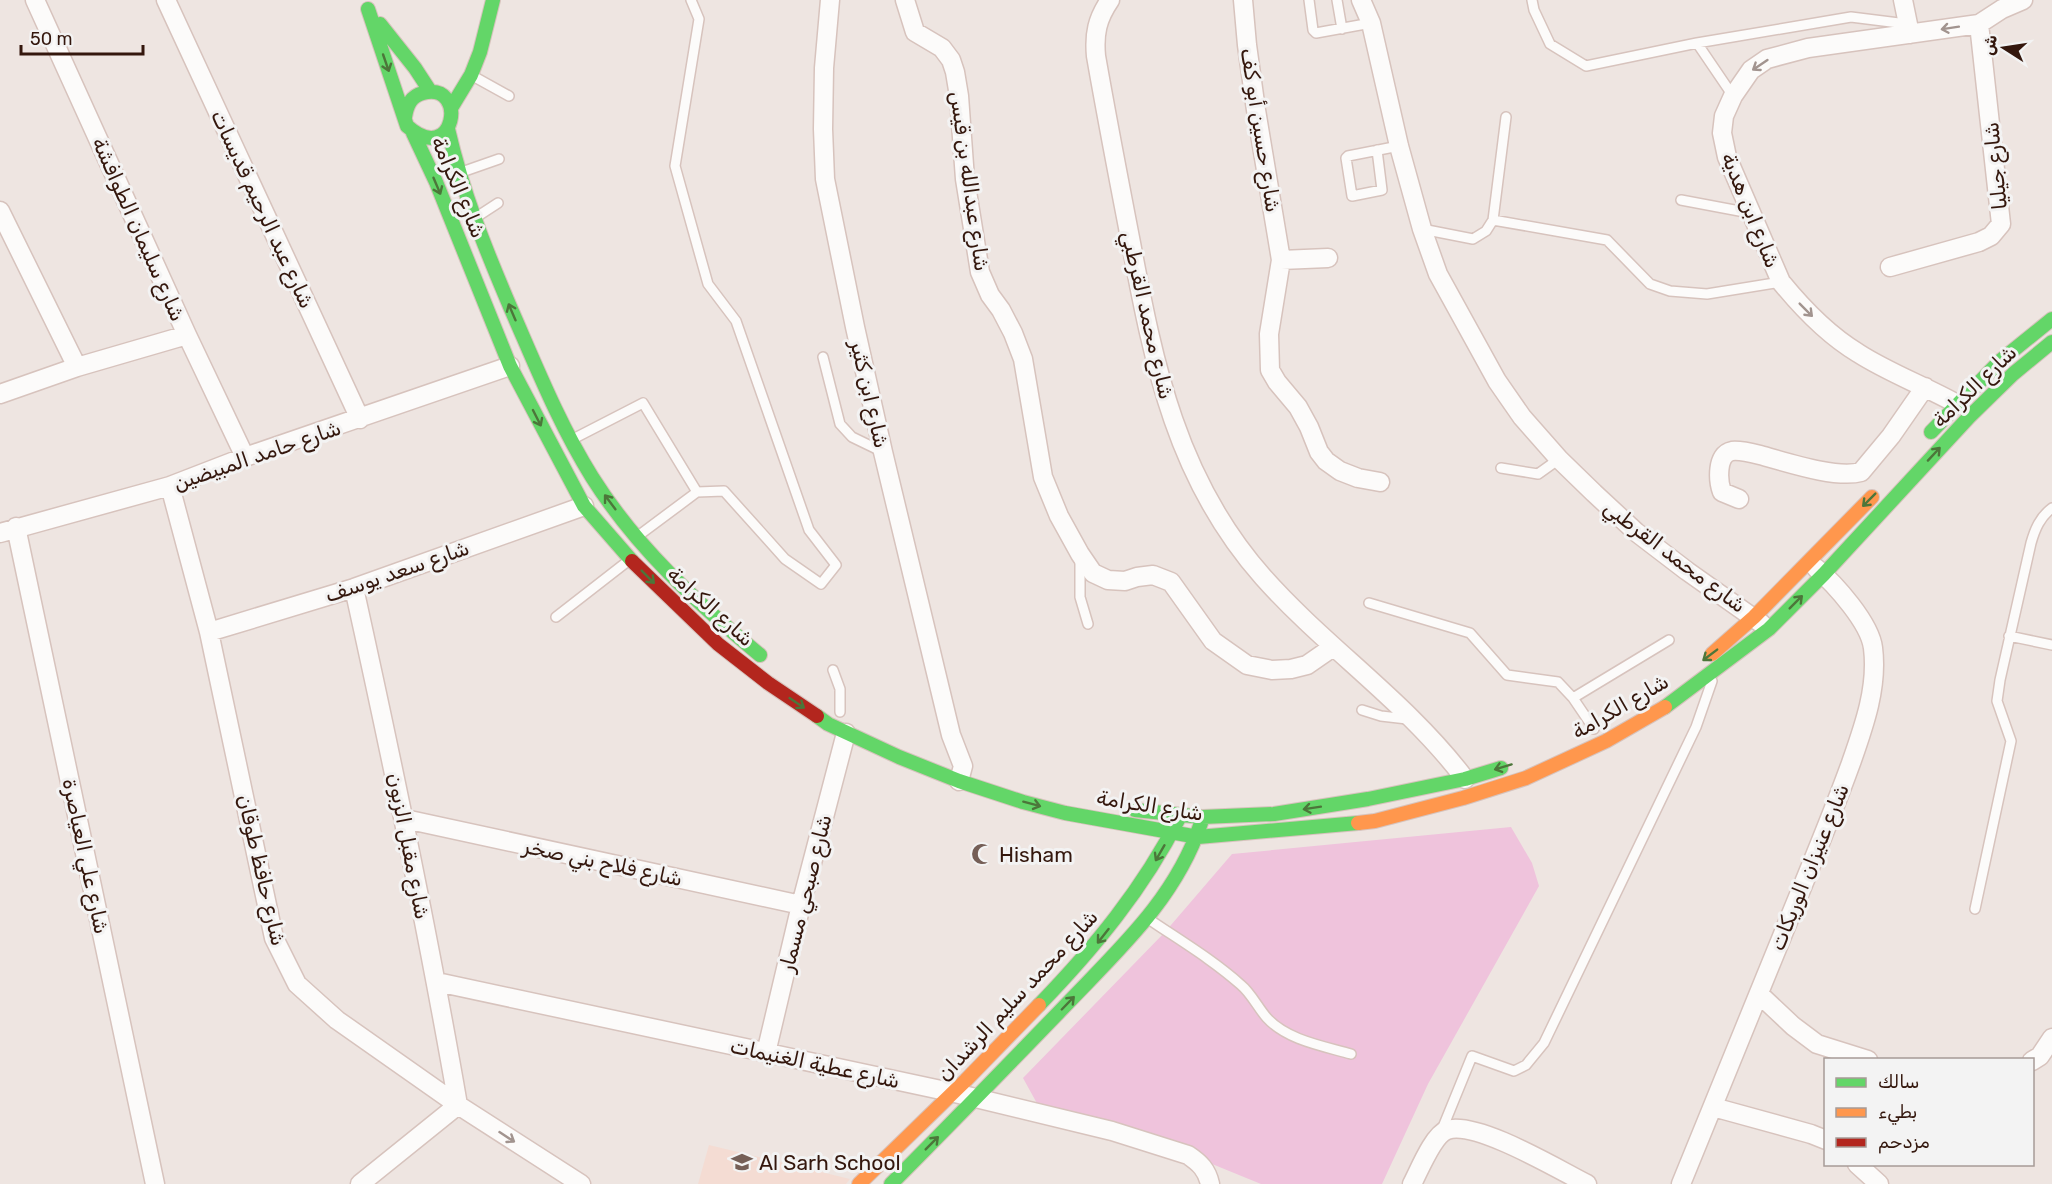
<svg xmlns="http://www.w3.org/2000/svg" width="2052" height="1184" font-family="Rubik,'Noto Naskh Arabic',sans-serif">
<rect width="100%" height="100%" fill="#eee5e1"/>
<path fill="#f4dcd3" d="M709 1145 850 1179 846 1184H698Z"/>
<path fill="#efc3dc" d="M1511 827 1532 863 1539 886 1428 1084 1382 1184H1261L1168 1146 1039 1107 1023 1078 1165 932 1232 854Z"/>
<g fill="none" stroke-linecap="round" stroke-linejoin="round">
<defs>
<path id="lane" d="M1309 0 1313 30 1316 33 1371 23
M1337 0 1342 29
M1532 0 1534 10 1550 44 1586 66 1697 43 1851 17 1907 24
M1697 43 1733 96
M471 75 509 96
M1377 150 1382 190 1352 196 1346 158 1348 156 1399 146
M459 173 499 159
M1681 200 1750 213
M475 218 498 203
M1493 220 1607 240 1650 284 1670 291 1707 294 1781 282
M1422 229 1473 239 1486 231 1493 220 1506 117
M823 357 840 424 852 437 883 452
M573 439 643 403 697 492
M1501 468 1538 474 1559 459
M638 536 697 492 724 491 785 559 821 584 836 565 809 530 736 321 708 284 675 166 699 19 691 0
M1080 559V597L1088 624
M1369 603 1470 633 1507 675 1558 682 1573 698 1594 729
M556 617 628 561
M2009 636 2052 645
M833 670 840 689V712
M1573 698 1669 640
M1362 710 1381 716 1407 719
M1975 909 2011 741 1997 701 2000 680 2031 543C2035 529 2040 517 2052 508
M1150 920C1181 941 1213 960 1241 985 1251 993 1258 1008 1267 1018 1287 1040 1323 1046 1351 1054
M1441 1132 1472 1056 1514 1071 1526 1065 1544 1043 1696 727 1712 681"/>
<path id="street" d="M35 0 187 335 245 457
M166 0 360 419
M830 0 824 68 823 129 825 179 855 327 883 452 951 735 963 766 959 781
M905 0 915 32 942 48 951 60 955 72 959 96 965 179 980 272 990 295 1001 310 1013 333 1023 359 1043 477 1059 516 1080 554 1093 573 1108 580 1125 581 1137 577 1153 575 1171 582 1213 641 1247 665 1272 670 1291 669 1307 665 1333 647
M1110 0C1097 19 1094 34 1096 56 1107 119 1119 181 1131 243 1154 366 1177 480 1263 577 1326 648 1407 702 1465 779
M1243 0 1247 45 1256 110 1281 260 1269 334 1270 370 1277 382 1298 407 1309 427 1319 452 1326 461 1340 471 1358 478 1380 482
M1361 0 1371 23 1399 146 1422 229 1438 274 1497 381 1522 417 1559 459 1594 493 1636 532 1687 571 1762 624
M1903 0 1910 34
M0 211 77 367
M1281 260 1328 258
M1890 267 1979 242 1991 236 2001 224 1979 24
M0 394 77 367 187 335
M1957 404C1925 386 1889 373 1858 353 1828 335 1803 309 1781 282L1727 157 1722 133 1724 116 1733 96 1751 70 1767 59 1808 48 1979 24 2002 9 2023 0
M170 486 209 632 274 938 297 984 337 1020 458 1105 581 1184
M1739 499 1722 492C1718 481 1716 454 1732 451 1740 450 1752 453 1760 455 1786 462 1836 479 1861 472L1891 436 1925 387
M16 527 155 1184
M0 533 170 486 245 457 510 366
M354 588C392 760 428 932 458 1105
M209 632 354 588 584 506
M405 819 801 905
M437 982 955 1093 1112 1131 1188 1155C1200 1163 1207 1170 1210 1184
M1759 994 1793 1026 1817 1044 1868 1060
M766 1053 801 905 846 733
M2032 1061 2040 1056 2052 1038
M1713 1107 1811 1134 1826 1140
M1857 1164 1879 1184
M360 1184 458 1105
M1412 1184C1419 1171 1433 1135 1447 1130 1476 1120 1559 1170 1587 1184
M1681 1184C1720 1090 1758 996 1796 902 1815 856 1834 810 1851 763 1864 726 1878 687 1873 648 1870 623 1835 584 1816 568"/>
<path id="fast" d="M368 9 407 126C455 169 469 81 423 93 411 96 407 105 405 117
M380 24 415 68 430 91
M451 108 471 75 480 52 493 0
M448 129C463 194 485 248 511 309 536 366 559 424 592 477 636 547 697 603 760 655
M413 133 436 182 510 366 584 506 632 561
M1931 432 2000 361 2052 319
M1665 707 1769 629 1824 574 1969 417 2013 374 2052 342
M817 716 828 724 899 757 959 781 1023 802 1065 813 1198 837 1358 823
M1135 810 1202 817 1274 814 1368 799 1465 779 1501 768
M1039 1005C1094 948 1143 889 1179 818
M891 1184C949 1126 1006 1067 1063 1008 1118 950 1175 900 1201 823"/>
<path id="slow" d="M1712 654 1754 617 1872 497
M1358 823 1375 821 1463 798 1526 778 1606 741 1665 707
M859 1184 966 1080 1039 1005"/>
<path id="jam" d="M632 561 718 644 768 683 817 716"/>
</defs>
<use href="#lane" stroke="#d7c3bd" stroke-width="12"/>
<use href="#street" stroke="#d7c3bd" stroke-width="21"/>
<use href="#fast" stroke="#d7c3bd" stroke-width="16"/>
<use href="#slow" stroke="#d7c3bd" stroke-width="16"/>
<use href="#jam" stroke="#d7c3bd" stroke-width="16"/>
<use href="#lane" stroke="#fcfbfa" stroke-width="9"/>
<use href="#street" stroke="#fcfbfa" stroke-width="18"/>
<use href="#fast" stroke="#63d668" stroke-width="14"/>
<use href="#slow" stroke="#ff974d" stroke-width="14"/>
<use href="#jam" stroke="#b3261e" stroke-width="14"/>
</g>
<defs><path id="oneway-shaft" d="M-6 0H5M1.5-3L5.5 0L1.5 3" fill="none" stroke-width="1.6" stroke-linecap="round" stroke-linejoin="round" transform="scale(1.5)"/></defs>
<g stroke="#a2948f">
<use href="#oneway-shaft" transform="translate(1950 28) rotate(171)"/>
<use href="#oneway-shaft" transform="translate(1760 65) rotate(146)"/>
<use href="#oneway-shaft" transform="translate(1806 310) rotate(45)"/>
<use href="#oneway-shaft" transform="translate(507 1137) rotate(33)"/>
</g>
<g stroke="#4c763a">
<use href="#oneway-shaft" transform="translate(386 63) rotate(71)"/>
<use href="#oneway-shaft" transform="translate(437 186) rotate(67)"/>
<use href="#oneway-shaft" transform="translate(512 312) rotate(-113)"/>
<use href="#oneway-shaft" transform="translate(537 418) rotate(63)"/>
<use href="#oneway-shaft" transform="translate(1934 454) rotate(-47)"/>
<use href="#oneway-shaft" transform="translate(1869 500) rotate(135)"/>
<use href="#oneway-shaft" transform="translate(610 502) rotate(-127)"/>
<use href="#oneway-shaft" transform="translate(648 577) rotate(45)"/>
<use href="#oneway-shaft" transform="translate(1796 602) rotate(-45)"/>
<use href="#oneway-shaft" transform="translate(1710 655) rotate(143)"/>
<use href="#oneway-shaft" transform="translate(797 703) rotate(34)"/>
<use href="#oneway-shaft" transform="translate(1503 767) rotate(163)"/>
<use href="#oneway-shaft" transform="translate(1032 804) rotate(15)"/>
<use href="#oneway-shaft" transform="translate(1312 808) rotate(171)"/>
<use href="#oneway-shaft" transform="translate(1160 853) rotate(120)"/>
<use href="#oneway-shaft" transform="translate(1103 936) rotate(128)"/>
<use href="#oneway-shaft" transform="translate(1068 1003) rotate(-46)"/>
<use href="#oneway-shaft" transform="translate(932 1143) rotate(-45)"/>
</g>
<defs>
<symbol id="mosque-bare" viewBox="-9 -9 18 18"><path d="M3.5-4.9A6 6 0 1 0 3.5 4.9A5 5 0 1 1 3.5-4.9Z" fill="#755f57" stroke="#f3f3f3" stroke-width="2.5" paint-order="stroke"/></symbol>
<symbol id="school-bare" viewBox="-9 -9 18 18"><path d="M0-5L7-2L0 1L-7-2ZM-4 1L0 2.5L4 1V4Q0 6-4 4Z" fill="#755f57" stroke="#f3f3f3" stroke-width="2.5" paint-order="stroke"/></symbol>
</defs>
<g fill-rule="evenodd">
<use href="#mosque-bare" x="967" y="839" width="30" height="30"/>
<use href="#school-bare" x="727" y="1147" width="30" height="30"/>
</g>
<g text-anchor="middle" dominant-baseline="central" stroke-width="6" stroke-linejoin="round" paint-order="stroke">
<g font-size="21" fill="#34170d" stroke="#f3f3f3">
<text transform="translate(1261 130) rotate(81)">شارع حسين أبو كف</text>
<text transform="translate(1995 166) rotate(-96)">شارع جيليا</text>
<text transform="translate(970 181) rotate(82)">شارع عبدالله بن قيس</text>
<text transform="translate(459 187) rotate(67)">شارع الكرامة</text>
<text transform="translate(263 209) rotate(65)">شارع عبد الرحيم قديسات</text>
<text transform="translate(1751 210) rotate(68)">شارع ابن هدية</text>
<text transform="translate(139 229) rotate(66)">شارع سليمان الطوافشة</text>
<text transform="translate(1148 315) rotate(77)">شارع محمد القرطبي</text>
<text transform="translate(1974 386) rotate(-44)">شارع الكرامة</text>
<text transform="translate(870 394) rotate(77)">شارع ابن كثير</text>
<text transform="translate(257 455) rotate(-19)">شارع حامد المبيضين</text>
<text transform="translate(1675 556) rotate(37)">شارع محمد القرطبي</text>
<text transform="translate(397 571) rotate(-19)">شارع سعد يوسف</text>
<text transform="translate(711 606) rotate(42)">شارع الكرامة</text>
<text transform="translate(1620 706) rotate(-30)">شارع الكرامة</text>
<text transform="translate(1150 805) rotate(9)">شارع الكرامة</text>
<text transform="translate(409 846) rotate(79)">شارع مقبل الزبون</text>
<text transform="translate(86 856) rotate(78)">شارع علي العياصرة</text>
<text transform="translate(603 862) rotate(12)">شارع فلاح بني صخر</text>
<text transform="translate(1809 867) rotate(-68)">شارع عنيزان الوريكات</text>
<text transform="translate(262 870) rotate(77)">شارع حافظ طوقان</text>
<text transform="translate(805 893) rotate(-76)">شارع صبحي مسمار</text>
<text transform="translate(1017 995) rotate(-47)">شارع محمد سليم الرشدان</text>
<text transform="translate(815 1063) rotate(12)">شارع عطية الغنيمات</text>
</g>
<g font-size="21" fill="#34170d" stroke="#f3f3f3" text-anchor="start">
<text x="999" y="854">Hisham</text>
<text x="759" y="1162">Al Sarh School</text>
</g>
</g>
<rect x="1824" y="1058" width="210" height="108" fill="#f3f3f3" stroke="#a79b97" stroke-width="1.5"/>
<rect x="1836" y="1078" width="30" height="9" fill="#63d668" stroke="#a79b97" stroke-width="1.5"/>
<text x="1878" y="1088" font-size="18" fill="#34170d">سالك</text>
<rect x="1836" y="1108" width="30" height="9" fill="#ff974d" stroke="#a79b97" stroke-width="1.5"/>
<text x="1878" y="1118" font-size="18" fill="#34170d">بطيء</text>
<rect x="1836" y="1138" width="30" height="9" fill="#b3261e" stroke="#a79b97" stroke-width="1.5"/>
<text x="1878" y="1148" font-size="18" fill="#34170d">مزدحم</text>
<g transform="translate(2004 48) rotate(282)" stroke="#f3f3f3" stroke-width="4.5" paint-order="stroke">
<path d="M0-4.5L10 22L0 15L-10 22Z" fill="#34170d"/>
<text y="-9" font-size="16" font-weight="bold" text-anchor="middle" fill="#34170d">ش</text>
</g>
<path d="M21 45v9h122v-9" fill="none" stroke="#34170d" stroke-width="3"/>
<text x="30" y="45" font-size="18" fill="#34170d" stroke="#f3f3f3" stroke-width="4.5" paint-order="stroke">50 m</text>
</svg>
